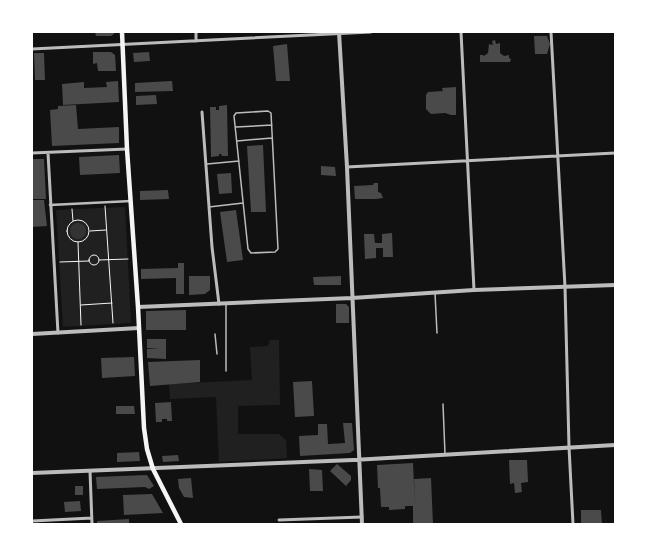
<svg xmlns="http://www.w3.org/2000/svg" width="647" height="556" font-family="Spectral,serif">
<rect width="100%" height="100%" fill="#111"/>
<path fill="#202020" d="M125 207 131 323 63 327 56 210Z
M270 340H279L280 405 238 406V434H279L286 440 287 458 219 462 216 397 170 399 169 384 252 380 250 347 268 346Z"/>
<path fill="#333" d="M70 231a8 8 0 1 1 16 0a8 8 0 1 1-16 0Z"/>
<path fill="#4a4a4a" d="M95 32H114V34L111 36H96Z
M534 36H547L550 44 547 54H535Z
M495 40 496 44 500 43V53L504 56 509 55V58L511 59 510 62H480V55H483L484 56 488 53 489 44 493 45 492 41Z
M287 44 290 81H276L273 46Z
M93 52H111L115 55 116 71H98L97 63 93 64Z
M149 52 150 61 134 62 133 53Z
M34 53H44L45 80H35Z
M118 81 119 102 63 105 62 84 84 82V88L107 87 106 82Z
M172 81 173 91 135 92V83Z
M456 87V115H451L445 113 431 114 426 109V95L428 92 443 91 442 88Z
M156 95 157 104 136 105V96Z
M76 105 78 129 119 127V143L52 146 50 110 58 109V106Z
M227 105 228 156H222L221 154H219V156L211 157 210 107H216V110H219V106Z
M263 145 266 212H251L247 146Z
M119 155 120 173 80 175 79 157Z
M32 159H44L46 199H32Z
M321 166 335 167 336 176 321 175Z
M231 173 232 193 219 194 217 174Z
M374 183H378V192L381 193 383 198 376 199H355L354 186 373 185Z
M168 190 169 199 140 200V191Z
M32 200H44L47 226 32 227Z
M236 210 243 260 227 262 220 212Z
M392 233 393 257H383V248H376V258L365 259 364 234H374L375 243H382V234Z
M178 263H184V294H176V278L141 279V269L178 268Z
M189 276H210V290L205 294 189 295Z
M341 276V285H314L313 277Z
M336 304H346L349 307V323H336Z
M186 310V330H146V311Z
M147 339H166V359L147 358V349L159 348H147Z
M134 357 135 376 102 378 101 358Z
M200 360V382L150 386 148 362Z
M312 381 314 416 295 417 293 382Z
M171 402 172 421H167V419H162V422H156L155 403Z
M116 406H134L135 414H116Z
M343 423H352L354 450 350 453 300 456 299 436 318 435V424H327L328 444 345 443Z
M139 452 140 461 117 462V453Z
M178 455 179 461 163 462 162 456Z
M509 460H527L528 482 521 483 522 492 515 493 514 483 510 484Z
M413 463 415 506H405V509L389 510V507H381L380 488H378L377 465Z
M337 464 351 476V480L346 486 330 471Z
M309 469 322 470 323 491H310Z
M147 475 154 486 149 489 145 487 97 489 96 477Z
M191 478 193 498 184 497 179 488 178 479Z
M431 478 433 524H413V506H415L414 479Z
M75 486H83V495H75Z
M152 494 163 513 124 515 123 495Z
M80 501 81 511 65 512 64 502Z
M581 510H601L602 524H581Z
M129 519V524H97V521Z"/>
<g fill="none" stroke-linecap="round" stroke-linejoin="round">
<path stroke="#f5f5f5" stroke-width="1" d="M105 206 113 323
M72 209 73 221
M67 231a11 11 0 1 1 22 0a11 11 0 1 1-22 0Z
M90 231 106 230
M78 242 81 325
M89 260a5 5 0 1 1 10 0a5 5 0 1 1-10 0Z
M99 260 128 259
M60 262 89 261
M81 305 112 303"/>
<path stroke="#bcbcbc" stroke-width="1.5" d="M268 111 271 113 278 249 275 252 251 253 248 249 234 116 236 113Z
M236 127 272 125
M237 141 272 138
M207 164 239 161
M209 207 243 203
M435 293 437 333
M215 334 217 354
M226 371V304
M443 404 445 454"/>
<path stroke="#bcbcbc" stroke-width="2.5" d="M50 205 131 201"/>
<path stroke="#bcbcbc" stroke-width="3" d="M196 32V41
M461 32 474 290
M551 32 565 287 569 447 573 524
M32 49 371 32
M202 112 212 247 219 304
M32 153 127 149
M48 153 58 333
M347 167 615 153
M90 471 92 524
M279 520 362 517
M32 521 92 518"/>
<path stroke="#bcbcbc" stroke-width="4" d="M339 32 347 167 362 524
M138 307 352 298 474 290 615 285
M32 334 139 328
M32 473 353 460 615 445"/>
<path stroke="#f5f5f5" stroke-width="4.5" d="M122 32 127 149 138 307 144 428 147 449 153 469 181 524"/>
</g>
<rect width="647" height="556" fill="none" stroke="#ffffff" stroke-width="66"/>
</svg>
